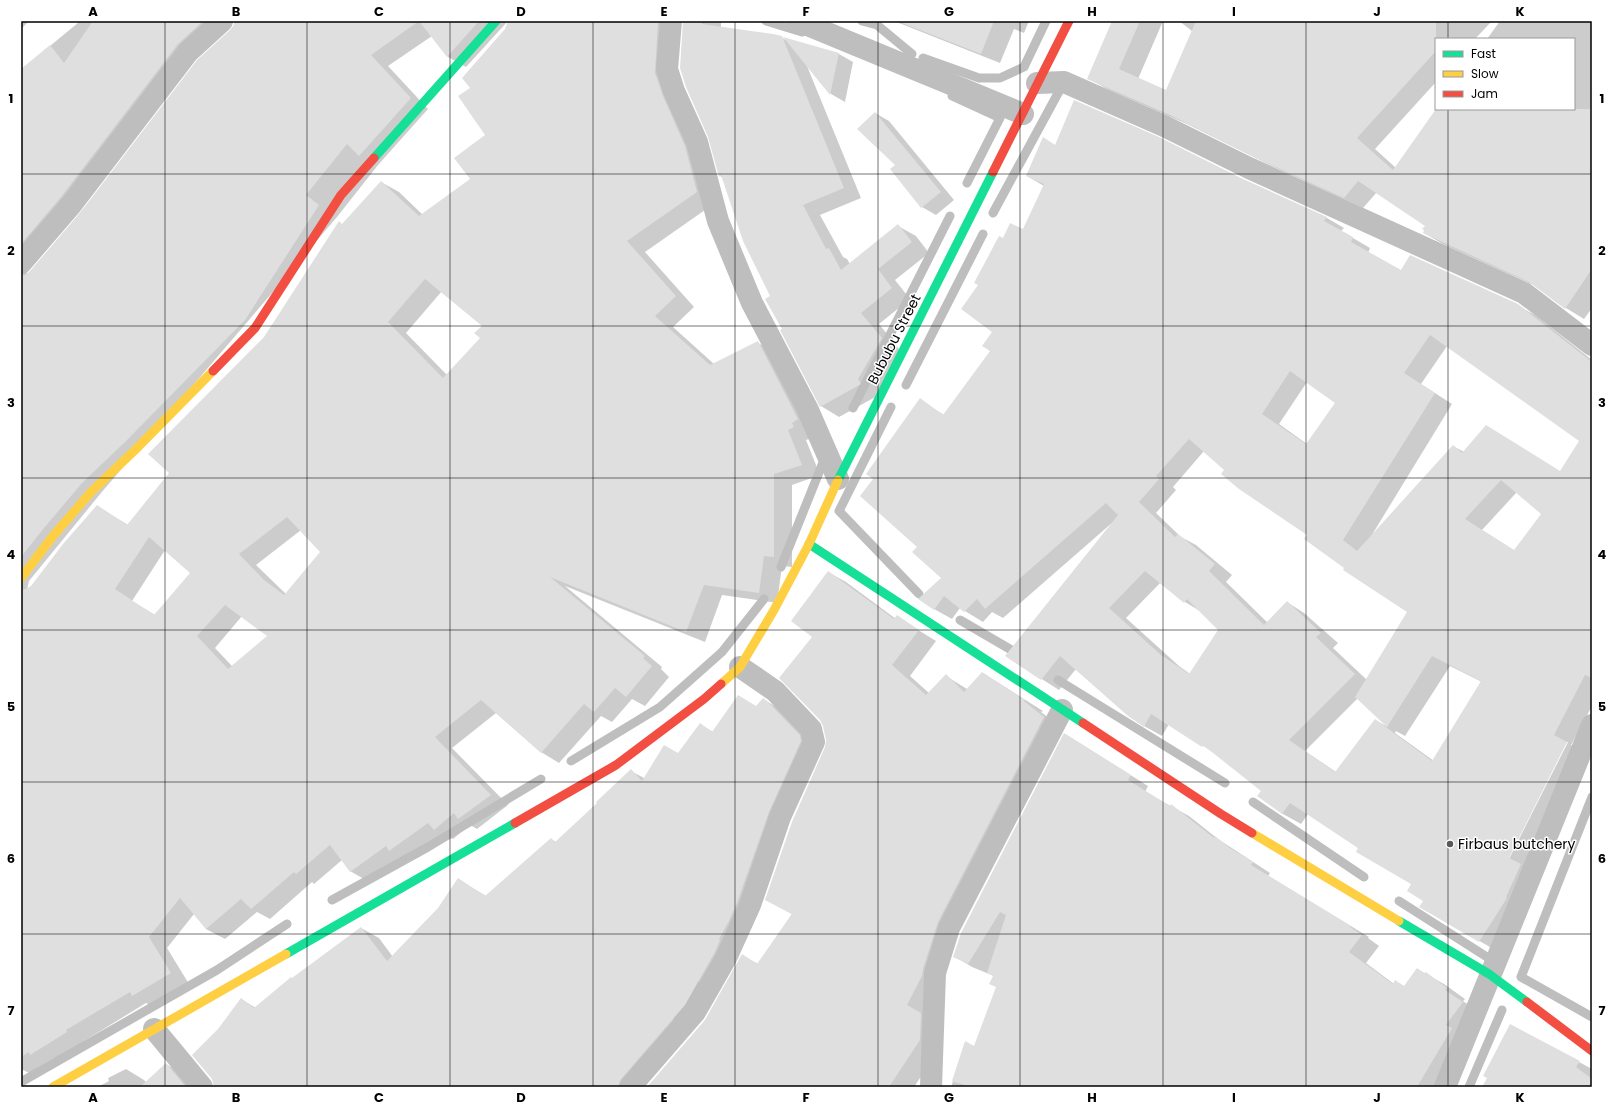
<svg xmlns="http://www.w3.org/2000/svg" width="1613" height="1108" font-family="Poppins,sans-serif">
<rect width="100%" height="100%" fill="#fff"/>
<path fill="#0003" fill-rule="evenodd" d="M21 21H29L21 29Z
M76 21H219L196 55 27 271V275L31 272 231 31 237 21H508L466 67 448 57 432 36 388 66 428 109 378 165 337 217 101 493 29 581 27 590 32 586 97 506 128 525 170 473 343 225 381 182 399 192 423 215 472 179 487 135 471 88 506 30 509 21H683L679 24 673 84 715 203 645 252 694 307 673 327 714 364 758 343 776 353 812 438 806 440 820 475 792 485V567L782 566 777 603 722 595 705 642 565 586 662 667 661 669 669 677 645 706 632 699 612 722 601 716 559 763 541 752 496 713 452 748 508 805 477 829 470 825 453 839 445 835 408 861 402 858 369 882 350 871 342 860 314 884 312 882 270 919 257 912 225 939 206 929 194 914 167 948 189 984 151 1006 146 1003 84 1041 85 1043 57 1060 54 1058 29 1073 21 1069V70L79 22ZM442 291 483 325 481 338 447 375 406 333ZM301 530 321 552 286 594 256 565ZM165 550 191 573 155 615 132 601ZM242 616 269 636 232 666 215 648Z
M684 21H721V28L781 37 787 41 839 54 853 62 845 102 831 94 807 66 861 198 820 215 843 257 847 259 850 264 898 226 916 236 929 253 895 280 910 299 879 324 899 349 879 395 839 417 821 406 783 330 772 296 723 178 720 176Z
M894 21H1029L1024 33 1014 29 1000 63Z
M1113 21H1163L1138 79 1166 91 1192 31 1179 21H1492L1475 39H1436V82L1375 149 1396 168 1438 109H1574V39H1487L1500 21H1592V308L1584 319 1566 308 1538 287 1443 244 1424 233 1426 225 1377 192 1363 208 1274 167 1189 125 1107 89 1088 78Z
M875 113 889 121 954 200 936 215 922 207 897 165Z
M1043 138 1056 146 1243 180 1327 218 1344 228 1341 231 1370 248 1368 253 1402 272 1517 305 1535 315 1592 360V706L1571 745 1584 753 1497 951 1420 907 1424 901 1412 884 1308 814 1301 824 1283 814 1259 796 1262 791 1216 754 1169 724 1162 736 1144 726 1076 669 1059 690 1006 656 1113 522 1003 618 992 612 983 622 960 608 952 619 934 609 942 578 918 547 874 479 920 400 944 415 991 351 993 332 980 285 1004 239 1023 230 1044 186 1027 176ZM1447 346 1581 441 1560 472 1464 452 1453 446 1370 538 1452 404 1421 384ZM1307 382 1336 402 1307 444 1279 424ZM1204 451 1225 470 1308 535 1345 568 1409 612 1367 680 1333 648 1338 643 1304 613 1287 602 1268 623 1226 582 1232 575 1196 545 1181 537 1156 513 1176 490 1173 487ZM1517 492 1543 513 1515 551 1482 530ZM1161 582 1185 602 1200 611 1220 630 1190 674 1179 666 1126 618ZM1450 666 1482 682 1434 761 1395 733 1396 731 1405 736ZM1358 698 1388 727 1375 720 1336 772 1305 751ZM1566 742H1568L1507 863 1506 862Z
M828 572 846 582 896 619 897 617 936 641 910 676 929 693 946 676 967 689 983 673 1043 711 1041 712 1062 728 955 935 941 980 938 1051 914 1087H648L705 1021 742 955 758 964 792 914 766 900 826 747 827 740 813 637Z
M763 699 781 710 818 747 787 822 756 911 640 1087H215L219 1029 241 999 256 1008 361 928 379 938 393 957 439 909 459 880 486 896 551 839 556 842 599 803 631 771 644 778 679 755 700 724 713 732 757 707Z
M1065 734 1148 786 1145 792 1189 816 1218 839 1270 873 1268 876 1369 937 1368 938 1379 946 1366 963 1394 984 1404 987 1417 969 1444 984 1465 999 1463 1001 1480 1013 1441 1087H951L966 1042 974 1047 997 987 994 976 972 967 954 956Z
M1579 1062 1592 1069V1087H1483Z
M166 1064 184 1075 194 1087H98L109 1081 108 1078 126 1069 144 1080 146 1082Z"/>
<g fill="none" stroke-linecap="round" stroke-linejoin="round">
<path stroke="#bebebe" stroke-width="9" d="M766 21 802 32
M862 21 877 25 912 54
M923 58 979 78H1000L1024 67 1046 21
M952 96 1000 118 967 183
M993 213 1063 84
M906 385 983 234
M891 407 839 511 919 594
M853 408 950 216
M781 567 824 460
M960 620 1020 655
M1058 680 1225 783
M571 761 660 707 722 652 764 599
M1592 797 1521 977 1592 1017
M1253 802 1364 877
M332 900 428 847 541 779
M1399 901 1487 957
M678 1018 698 986
M21 1082 217 970 287 924
M1469 1087 1502 1010"/>
</g>
<path fill="#dfdfdf" fill-rule="evenodd" d="M93 21H203L178 44 61 197 21 244V69L50 45 64 63Z
M234 21H479L447 57 419 21 371 55 411 98 359 156 347 144 306 195 319 205 245 320 125 442 82 483 44 528 21 557V275H25L30 271 80 213 197 60 230 30 234 25Z
M508 21H658L655 73 663 96 685 146 697 192 627 241 676 296 655 316 710 365 758 341 798 419 792 423 794 427 788 430 802 465 774 474V557L764 556 759 593 704 585 686 632 550 577 645 656 643 658 652 666 626 697 615 688 594 712 584 704 541 753 481 700 435 737 491 795 458 819 454 813 434 830 428 823 389 851 386 846 350 872 330 845 296 874 294 872 251 909 241 899 206 929 180 898 149 937 171 973 132 996 130 992 66 1030 67 1032 30 1055 29 1052 21 1057V590L26 589 31 586 63 544 97 505 127 525 169 473 148 454 264 337 339 221 342 224 381 181 419 216 470 179 454 158 485 135 458 96 470 88 462 78 505 29ZM425 279 482 326 474 333 480 338 443 378 388 322ZM287 517 320 552 284 595 264 580 239 554ZM149 537 190 573 154 615 115 589ZM225 605 267 636 228 669 197 636Z
M683 21H702V24L773 34 782 36 844 188 803 205 826 249 829 248 841 270 898 224 912 242 878 269 892 288 861 313 882 338 858 379 861 384 820 407 780 330 782 329 765 299 770 296 743 241 721 175 719 177 708 137 686 87 680 68Z
M902 21H994L981 54 902 23Z
M1112 21H1140L1119 69 1166 90 1196 21H1436V51L1357 138 1393 170 1436 109H1592V269L1565 309 1529 282 1423 233 1424 230 1422 229 1425 226 1358 181 1344 198 1254 157 1170 115 1087 79Z
M783 37 839 53 830 95Z
M1074 100 1159 137 1243 179 1327 217 1324 221 1353 237 1351 242 1401 270 1410 255 1518 304 1592 362V678L1585 675 1554 735 1567 742 1509 858 1521 864 1506 897 1507 898 1479 942 1419 907 1423 901 1407 891 1411 884 1356 852 1358 848 1290 803 1282 814 1257 796 1261 791 1203 745 1202 747 1151 714 1144 727 1128 716 1060 656 1041 680 1005 656 1118 515 1106 503 985 609 977 599 964 612 944 596 934 610 918 599 941 578 912 552 917 547 860 496 873 479 866 474 920 398 943 415 990 351 982 346 992 332 961 309 978 285 974 283 999 236 1003 238 1010 223 1023 229 1044 184 1026 176 1043 137 1055 145ZM1430 335 1579 441 1560 471 1486 425 1462 453 1453 445 1357 551 1343 540 1435 393 1404 373ZM1290 371 1335 403 1306 444 1262 414ZM1189 439 1224 470 1221 474 1239 489 1307 535 1304 539 1344 568 1343 570 1407 612 1355 697 1387 727 1432 656 1481 681 1432 761 1375 719 1335 772 1289 740 1355 674 1316 637 1321 633 1287 601 1264 625 1209 571 1215 564 1178 534 1175 537 1139 502 1159 479 1156 476ZM1501 480 1541 514 1514 550 1465 519ZM1145 571 1184 603 1187 599 1218 630 1189 674 1161 655 1109 608Z
M875 112 941 192 921 208 890 169 895 165 857 129Z
M828 571 894 619 897 615 919 630 892 665 926 695 946 674 964 692 982 672 1025 700 1024 701 1044 717 938 922 923 969 922 976 907 1005 921 1013 920 1040 889 1087H647L705 1020 742 954 757 964 792 914 765 900 792 822 825 747 826 740 823 726 820 720 779 678 812 637 791 621Z
M738 695 756 706 763 698 767 701 800 735 801 741 769 812 738 900 729 921 719 939 720 940 715 952 685 1005 621 1079 618 1087H214L212 1079 192 1055 218 1029 241 998 254 1008 291 977 292 978 361 927 387 961 438 908 458 878 485 896 551 838 555 842 597 803 596 802 631 769 642 781 664 745 678 753 700 723 712 732Z
M1064 733 1131 775 1128 780 1170 806 1171 804 1214 838 1215 836 1230 848 1253 862 1251 865 1351 926 1350 927 1362 935 1349 952 1393 984 1395 980 1404 986 1417 968 1424 973 1426 972 1447 988 1445 990 1463 1002 1446 1025 1452 1028 1417 1087H971L952 1081 965 1041 974 1046 996 987 989 984 993 976 987 973 1006 915 1000 912 968 964 953 957 961 933Z
M1510 1024 1580 1061 1576 1067 1592 1079V1087H1482L1487 1078 1483 1076Z
M166 1063 186 1087H140Z"/>
<g fill="none" stroke-linecap="round" stroke-linejoin="round">
<path stroke="#bebebe" stroke-width="22" d="M671 21 667 69 674 91 697 142 718 221 752 303 807 408 838 479
M798 21 1023 114
M1037 83 1064 82 1164 126 1249 168 1524 293 1592 345
M21 263 71 205 188 52 222 21
M154 1029 202 1087
M630 1087 695 1012 726 958 750 905 780 817 814 742 811 729 775 691 740 667
M931 1087 935 973 949 928 1062 710
M1445 1087 1592 725"/>
<path stroke="#16e098" stroke-width="9" d="M374 158 496 21
M838 480 993 172
M809 544 1083 723
M1399 921 1489 974 1527 1002
M286 954 515 823"/>
<path stroke="#ffcf43" stroke-width="9" d="M21 578 53 536 91 492 134 451 213 371
M721 684 740 667 774 610 809 544 838 480
M1252 833 1399 921
M53 1087 286 954"/>
<path stroke="#f24e42" stroke-width="9" d="M993 172 1069 21
M213 371 255 328 341 195 374 158
M1083 723 1221 814 1252 833
M515 823 616 765 704 699 721 684
M1527 1002 1592 1051"/>
</g>
<path fill="none" stroke="#000" stroke-width="1" stroke-opacity="0.55" d="M165 21V1087M307 21V1087M450 21V1087M593 21V1087M735 21V1087M878 21V1087M1020 21V1087M1163 21V1087M1306 21V1087M1448 21V39M1448 109V1087M21 174H1592M21 326H1592M21 478H1592M21 630H1592M21 782H1592M21 934H1592"/>
<circle fill="#595959" stroke="#fff" stroke-width="1.5" cx="1450" cy="844" r="4"/>
<g text-anchor="middle" dominant-baseline="central" stroke-width="3" stroke-linejoin="round" paint-order="stroke">
<g font-size="14" fill="#000" stroke="#fff">
<text transform="translate(894 339) rotate(-63)">Bububu Street</text>
</g>
<g font-size="14" fill="#000" stroke="#fff" text-anchor="start">
<text x="1458" y="844">Firbaus butchery</text>
</g>
</g>
<rect width="1613" height="1108" fill="none" stroke="#ffffff" stroke-width="44"/>
<rect x="1435" y="38" width="140" height="72" fill="#ffffff" stroke="#999999"/>
<rect x="1443" y="51" width="20" height="6" fill="#16e098" stroke="#999999"/>
<text x="1471" y="58" font-size="12" fill="#000000">Fast</text>
<rect x="1443" y="71" width="20" height="6" fill="#ffcf43" stroke="#999999"/>
<text x="1471" y="78" font-size="12" fill="#000000">Slow</text>
<rect x="1443" y="91" width="20" height="6" fill="#f24e42" stroke="#999999"/>
<text x="1471" y="98" font-size="12" fill="#000000">Jam</text>
<rect x="22" y="22" width="1569" height="1064" fill="none" stroke="#000" stroke-width="1.5"/>
<g font-size="13" text-anchor="middle" font-weight="bold" fill="#000">
<text x="93" y="16">A</text>
<text x="236" y="16">B</text>
<text x="379" y="16">C</text>
<text x="521" y="16">D</text>
<text x="664" y="16">E</text>
<text x="806" y="16">F</text>
<text x="949" y="16">G</text>
<text x="1092" y="16">H</text>
<text x="1234" y="16">I</text>
<text x="1377" y="16">J</text>
<text x="1520" y="16">K</text>
<text x="11" y="103">1</text>
<text x="1602" y="103">1</text>
<text x="11" y="255">2</text>
<text x="1602" y="255">2</text>
<text x="11" y="407">3</text>
<text x="1602" y="407">3</text>
<text x="11" y="559">4</text>
<text x="1602" y="559">4</text>
<text x="11" y="711">5</text>
<text x="1602" y="711">5</text>
<text x="11" y="863">6</text>
<text x="1602" y="863">6</text>
<text x="11" y="1015">7</text>
<text x="1602" y="1015">7</text>
<text x="93" y="1102">A</text>
<text x="236" y="1102">B</text>
<text x="379" y="1102">C</text>
<text x="521" y="1102">D</text>
<text x="664" y="1102">E</text>
<text x="806" y="1102">F</text>
<text x="949" y="1102">G</text>
<text x="1092" y="1102">H</text>
<text x="1234" y="1102">I</text>
<text x="1377" y="1102">J</text>
<text x="1520" y="1102">K</text>
</g>
</svg>
